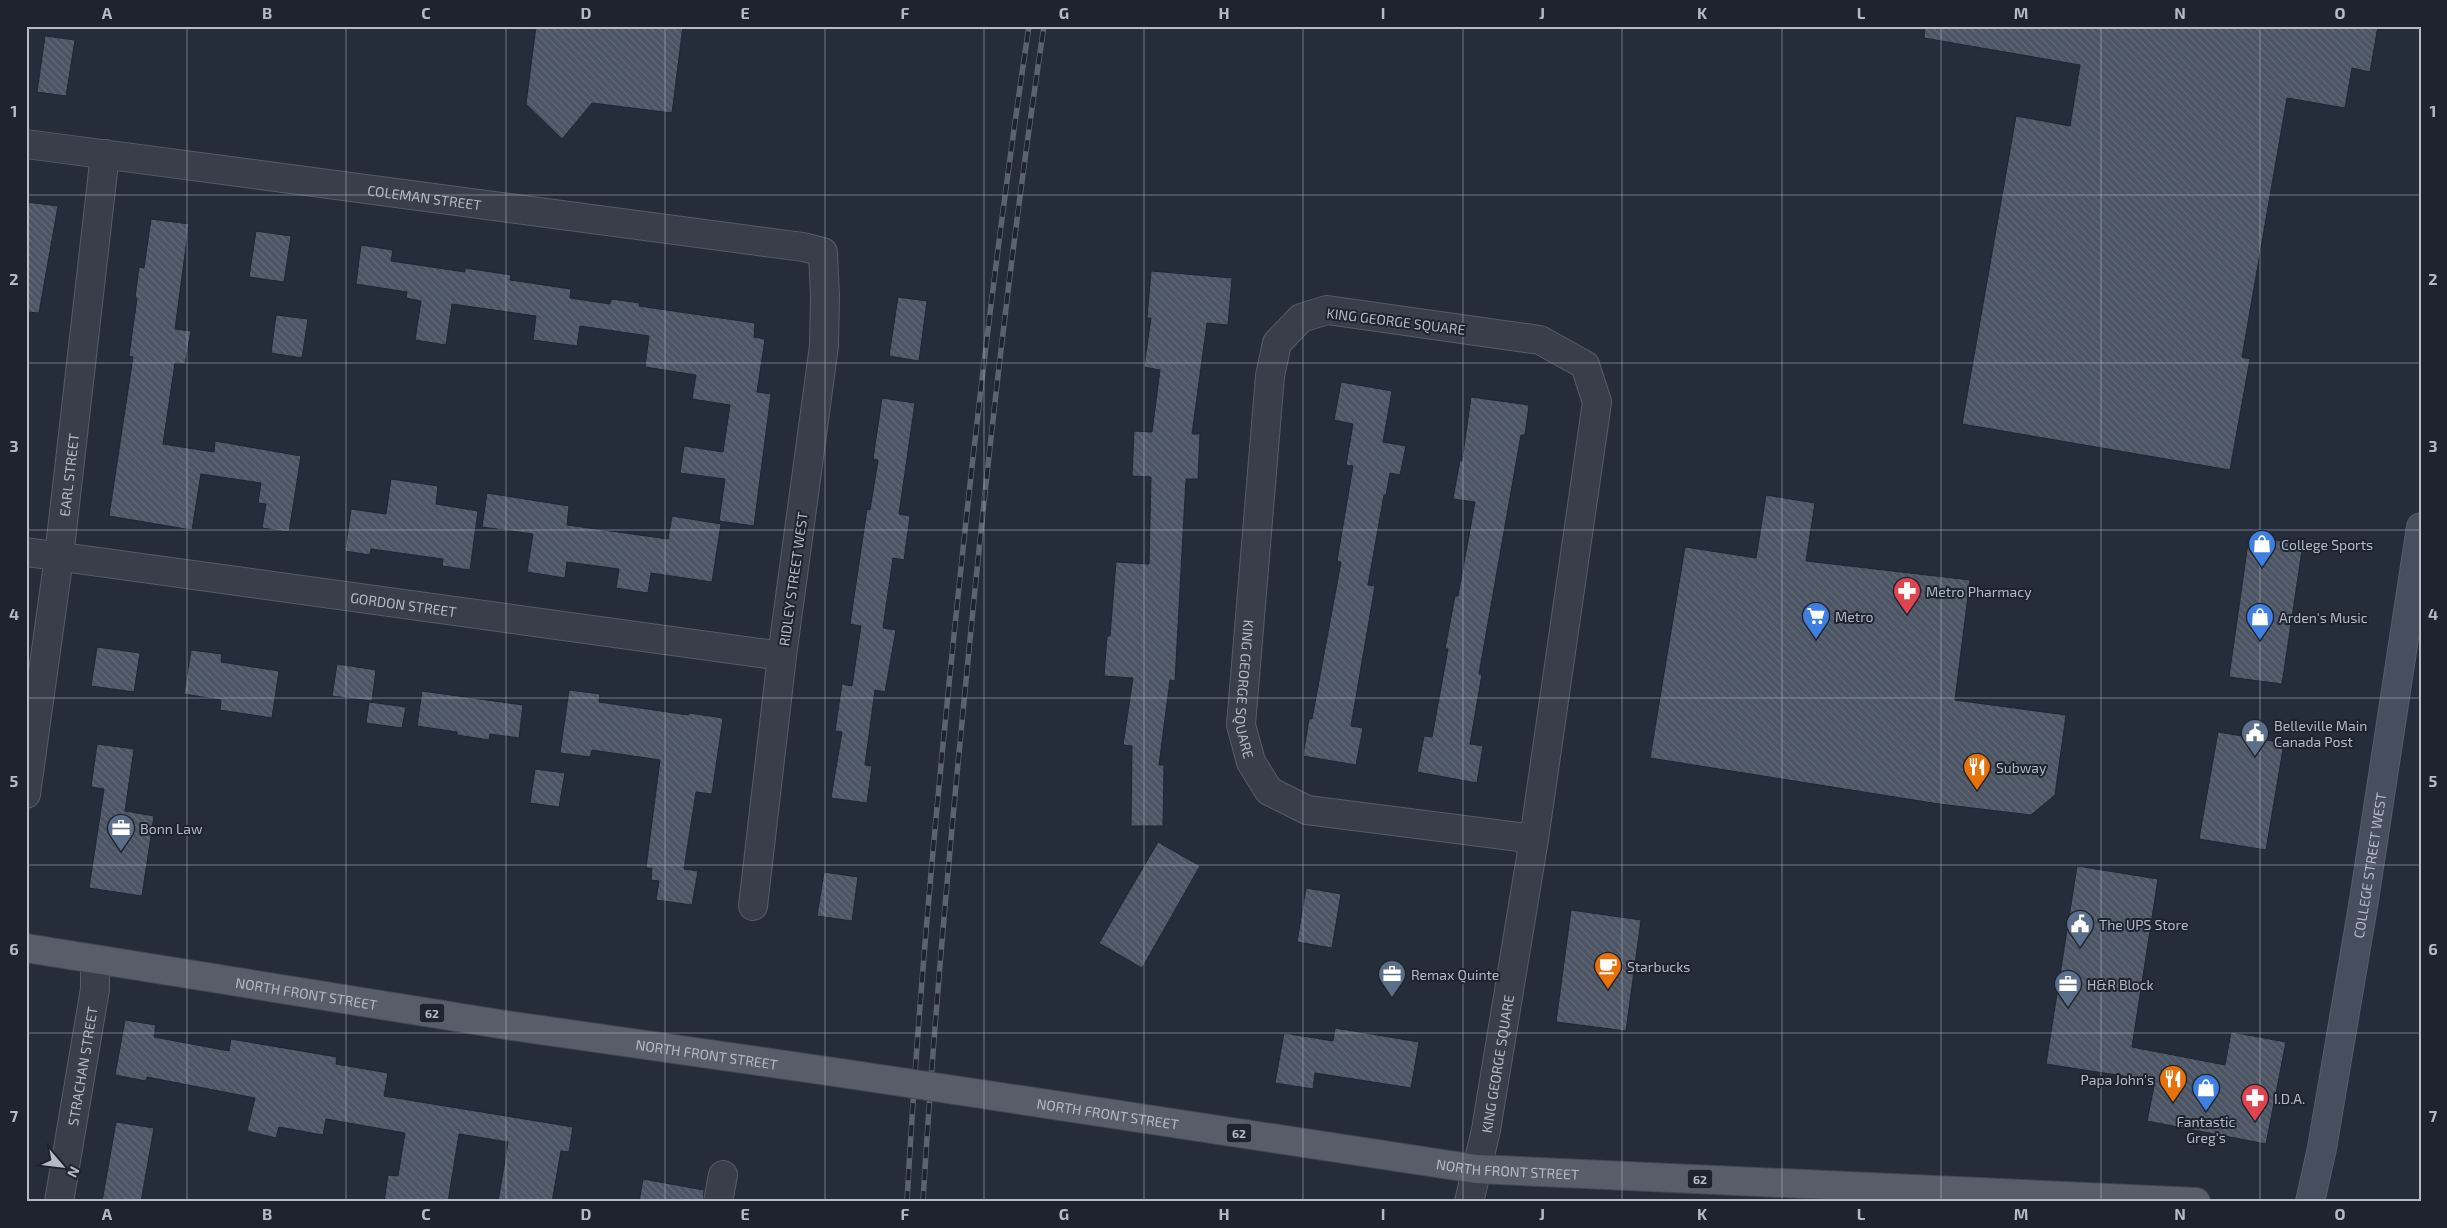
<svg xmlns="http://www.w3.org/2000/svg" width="2447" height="1228" font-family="'Exo 2',sans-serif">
<defs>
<pattern id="building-back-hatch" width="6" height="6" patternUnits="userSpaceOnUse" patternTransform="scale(1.25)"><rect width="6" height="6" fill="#4b5463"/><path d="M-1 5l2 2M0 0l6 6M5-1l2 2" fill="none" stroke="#636a78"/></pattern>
</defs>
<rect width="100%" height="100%" fill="#252d3a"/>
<path fill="url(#building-back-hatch)" stroke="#202631" d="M536 26H683L672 113 592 103 562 139 526 104Z
M1925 26H2378L2370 72 2352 68 2345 108 2287 98 2242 357 2250 359 2230 470 1962 424 2016 116 2070 126 2080 65 1924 38Z
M45 36 75 40 66 96 37 92Z
M26 202 58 206 39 313 26 312Z
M151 219 189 224 175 329 191 331 185 364 175 363 163 444 214 452 215 441 301 456 289 532 262 528 266 504 258 503 261 483 201 474 192 530 109 516 133 357 129 356 137 298H135L139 267 144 268Z
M256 231 291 236 284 282 249 277Z
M361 245 393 250 391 261 465 272V268L511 275 510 280 571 289 570 298 610 304 611 299 640 303 639 306 755 323 754 337 765 339 757 392 771 394 754 526 719 521 725 479 680 473 684 446 723 452 730 405 692 399 696 375 645 367 649 336 580 326 577 346 533 340 536 316 452 304 446 345 415 340 421 301 406 298 407 292 356 284Z
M1151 271 1232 278 1228 325 1207 323 1192 434H1200L1198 479H1186L1175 681 1170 680 1159 765H1164L1163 826H1131L1132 746 1123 745 1133 678 1104 676 1107 636H1110L1116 562 1149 564 1151 477 1132 476 1134 431 1152 432 1160 370 1144 367 1151 318H1147Z
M898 297 927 301 919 361 889 356Z
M276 315 308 319 302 358 271 353Z
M1341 382 1392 391 1383 442 1406 446 1400 475 1390 473 1386 495H1384L1368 585 1375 586 1351 726 1363 728 1356 765 1303 756 1309 719H1312L1341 562 1337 561 1353 466 1346 465 1353 424 1334 420Z
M1471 397 1529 405 1525 435H1521L1479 674H1482L1470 744 1483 746 1477 783 1417 772 1424 736 1432 737 1448 649H1445L1455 596H1458L1475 502 1453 499 1460 460 1462 461Z
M882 398 915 403 899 514 910 516 904 560 893 558 883 628 896 630 885 692 875 690 865 765 872 766 867 803 831 798 842 732 835 731 842 684 852 686 861 626 850 624 867 509 870 510 878 460 873 459Z
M391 479 438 486 436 504 478 511 470 570 442 566 443 559 371 549 370 555 345 551 351 509 386 514Z
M487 493 569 506 567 525 668 539 672 516 721 524 712 582 651 573 648 593 616 588 619 569 567 562 565 578 527 572 533 534 482 527Z
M1766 495 1815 503 1806 561 1970 580 1955 700 2066 715 2055 795 2031 815 1939 804 1650 758 1685 547 1756 558Z
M2249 536 2303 544 2282 684 2229 677Z
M97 647 140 653 134 692 91 686Z
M191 650 222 654 221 662 279 671 272 718 220 710 221 700 184 694Z
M337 664 376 670 372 701 332 696Z
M569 690 600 694 599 702 688 715 689 713 723 718 712 794 696 792 684 869 698 871 692 905 656 900 659 881 651 880 652 868H646L660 760 592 750 590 757 560 753Z
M422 691 523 705 519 738 490 734 489 740 457 735V732L417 726Z
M369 702 406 707 402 728 366 723Z
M2218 732 2284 743 2266 850 2199 839Z
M97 744 134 749 125 811 154 816 142 896 89 888 104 789 91 787Z
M535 769 565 773 559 807 530 803Z
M1158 842 1200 866 1142 968 1099 943Z
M2077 866 2158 879 2132 1047 2225 1065 2231 1032 2286 1042 2266 1144 2147 1121 2155 1081 2046 1064Z
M824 872 858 877 852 921 817 916Z
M1306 888 1341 894 1332 948 1297 942Z
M1571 910 1641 920 1626 1031 1556 1022Z
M125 1020 156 1025 154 1037 229 1051 231 1039 337 1057 336 1064 388 1073 384 1096 573 1127 569 1152 561 1151 552 1202H498L508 1142 459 1134 448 1202H384L388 1175 398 1176 405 1133 326 1119 323 1135 279 1127 276 1138 247 1131 255 1098 147 1077 146 1081 115 1075Z
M1335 1028 1419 1042 1411 1088 1315 1073 1313 1089 1275 1083 1284 1033 1333 1041Z
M116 1122 154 1128 141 1202H102Z
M643 1179 704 1190 703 1202H639Z"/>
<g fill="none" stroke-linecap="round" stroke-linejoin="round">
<defs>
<g id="street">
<path id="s1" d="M26 144 803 247 823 252 825 296 824 346 782 656 753 906"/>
<path id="s2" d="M26 552 782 656"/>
<path id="s3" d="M26 794 59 557 105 154"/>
<path id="s4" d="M59 1202 95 989V960"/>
<path d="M718 1202 723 1175"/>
<path id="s5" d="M1469 1202 1486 1130 1534 839 1597 402 1585 365 1540 340 1327 310 1301 318 1277 343 1270 376 1241 725 1251 762 1269 791 1307 810 1534 839"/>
</g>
<g id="secondary">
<path id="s6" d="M2310 1202 2322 1148 2364 900 2421 527"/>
</g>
<g id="primary">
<path id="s7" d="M26 948 506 1025 841 1073"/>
<path id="s8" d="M1001 1097 1476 1169 2196 1202"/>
</g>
</defs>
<use href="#street" stroke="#575d68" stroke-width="30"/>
<use href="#secondary" stroke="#575d68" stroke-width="30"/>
<use href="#primary" stroke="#424853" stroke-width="30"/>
<use href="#street" stroke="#393f4a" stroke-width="28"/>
<use href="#secondary" stroke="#474e5d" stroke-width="28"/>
<use href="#primary" stroke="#575e6a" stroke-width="28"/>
<defs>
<path id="rail" d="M907 1202C917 1016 934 830 953 645 974 438 998 232 1029 26
M923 1202C933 1028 949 854 966 681 987 462 1011 244 1044 26"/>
</defs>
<use href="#rail" stroke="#5b6371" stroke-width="5.5"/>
<use href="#rail" stroke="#1e242f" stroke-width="4" stroke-dasharray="11" stroke-linecap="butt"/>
<defs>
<path id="primary-bridge" d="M841 1073 1001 1097"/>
</defs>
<use href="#primary-bridge" stroke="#424853" stroke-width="30" stroke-linecap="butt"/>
<use href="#primary-bridge" stroke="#575e6a" stroke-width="28"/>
</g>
<path fill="none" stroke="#b4bac6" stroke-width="1" stroke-opacity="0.55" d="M187 26V1202M346 26V1202M506 26V1202M665 26V1202M825 26V1202M984 26V1202M1144 26V1202M1303 26V1202M1463 26V1202M1622 26V1202M1782 26V1202M1941 26V1202M2101 26V1202M2260 26V1202M26 195H2421M26 363H2421M26 530H2421M26 698H2421M26 865H2421M26 1033H2421"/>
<defs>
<symbol id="shop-pin" viewBox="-11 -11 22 30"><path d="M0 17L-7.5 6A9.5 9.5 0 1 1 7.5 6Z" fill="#3f7fe0" stroke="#1e242f"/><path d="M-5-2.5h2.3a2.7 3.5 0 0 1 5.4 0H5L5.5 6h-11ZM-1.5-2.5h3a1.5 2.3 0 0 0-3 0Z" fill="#fff"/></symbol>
<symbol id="pharmacy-pin" viewBox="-11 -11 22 30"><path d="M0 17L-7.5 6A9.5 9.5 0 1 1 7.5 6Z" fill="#e0444e" stroke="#1e242f"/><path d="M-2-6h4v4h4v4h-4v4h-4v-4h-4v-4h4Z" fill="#fff"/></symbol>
<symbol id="supermarket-pin" viewBox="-11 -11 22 30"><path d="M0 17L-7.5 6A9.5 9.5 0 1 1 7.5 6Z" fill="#3f7fe0" stroke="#1e242f"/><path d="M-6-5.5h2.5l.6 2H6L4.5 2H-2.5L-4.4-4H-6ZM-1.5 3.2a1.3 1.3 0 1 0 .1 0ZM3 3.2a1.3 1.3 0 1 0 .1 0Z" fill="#fff"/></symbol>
<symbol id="civic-pin" viewBox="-11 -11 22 30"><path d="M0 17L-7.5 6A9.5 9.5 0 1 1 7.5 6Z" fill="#5c6f8a" stroke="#1e242f"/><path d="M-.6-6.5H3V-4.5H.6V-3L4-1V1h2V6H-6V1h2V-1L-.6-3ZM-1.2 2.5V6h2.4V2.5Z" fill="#fff"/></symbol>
<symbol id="restaurant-pin" viewBox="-11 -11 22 30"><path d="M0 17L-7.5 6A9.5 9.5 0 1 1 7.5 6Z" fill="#e8710a" stroke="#1e242f"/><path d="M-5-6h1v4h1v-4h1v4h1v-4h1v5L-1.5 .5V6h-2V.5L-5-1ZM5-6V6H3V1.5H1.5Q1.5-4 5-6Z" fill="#fff"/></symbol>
<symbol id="office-pin" viewBox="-11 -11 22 30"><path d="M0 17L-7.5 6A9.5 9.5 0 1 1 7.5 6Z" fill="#5c6f8a" stroke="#1e242f"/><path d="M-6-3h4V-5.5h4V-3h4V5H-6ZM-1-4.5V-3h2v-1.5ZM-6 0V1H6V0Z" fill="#fff"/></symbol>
<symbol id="cafe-pin" viewBox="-11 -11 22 30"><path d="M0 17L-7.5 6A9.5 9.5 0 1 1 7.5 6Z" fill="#e8710a" stroke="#1e242f"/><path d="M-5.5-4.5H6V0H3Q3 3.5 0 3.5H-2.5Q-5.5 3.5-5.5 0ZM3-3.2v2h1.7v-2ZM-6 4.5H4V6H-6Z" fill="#fff"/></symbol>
</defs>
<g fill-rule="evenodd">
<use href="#shop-pin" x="2246" y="528" width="32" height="43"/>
<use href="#pharmacy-pin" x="1891" y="575" width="32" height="43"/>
<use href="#supermarket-pin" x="1800" y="600" width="32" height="43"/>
<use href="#shop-pin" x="2244" y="601" width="32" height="43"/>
<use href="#civic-pin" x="2239" y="717" width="32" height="43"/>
<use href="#restaurant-pin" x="1961" y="751" width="32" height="43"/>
<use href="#office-pin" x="105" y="812" width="32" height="43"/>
<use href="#civic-pin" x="2064" y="908" width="32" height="43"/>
<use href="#cafe-pin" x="1592" y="950" width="32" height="43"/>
<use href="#office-pin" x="1376" y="958" width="32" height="43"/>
<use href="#office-pin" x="2052" y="968" width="32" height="43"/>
<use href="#restaurant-pin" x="2157" y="1063" width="32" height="43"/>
<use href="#shop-pin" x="2190" y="1072" width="32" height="43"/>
<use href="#pharmacy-pin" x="2239" y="1082" width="32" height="43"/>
</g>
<g text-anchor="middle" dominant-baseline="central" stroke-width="4" stroke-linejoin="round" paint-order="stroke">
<g fill="#1e242f" stroke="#878d99" stroke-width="1">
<rect x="419.5" y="1003.5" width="25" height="19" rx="4"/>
<rect x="1226.5" y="1123.5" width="25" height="19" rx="4"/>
<rect x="1687.5" y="1169.5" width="25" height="19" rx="4"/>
</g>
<g font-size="12" font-weight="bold" fill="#b4bac6">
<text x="432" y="1013">62</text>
<text x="1239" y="1133">62</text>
<text x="1700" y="1179">62</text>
</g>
<g font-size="14" fill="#b4bac6" stroke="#1e242f">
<text stroke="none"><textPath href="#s1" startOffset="402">COLEMAN STREET</textPath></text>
<text transform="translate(1396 321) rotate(7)">KING GEORGE SQUARE</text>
<text stroke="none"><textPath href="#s3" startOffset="322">EARL STREET</textPath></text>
<text transform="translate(793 579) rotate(-82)">RIDLEY STREET WEST</text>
<text stroke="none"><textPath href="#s2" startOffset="381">GORDON STREET</textPath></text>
<text stroke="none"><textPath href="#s5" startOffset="1526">KING GEORGE SQUARE</textPath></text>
<text stroke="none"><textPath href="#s6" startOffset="342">COLLEGE STREET WEST</textPath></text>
<text stroke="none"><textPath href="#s7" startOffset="284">NORTH FRONT STREET</textPath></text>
<text stroke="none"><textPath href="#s7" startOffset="689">NORTH FRONT STREET</textPath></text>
<text stroke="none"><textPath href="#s5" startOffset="141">KING GEORGE SQUARE</textPath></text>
<text stroke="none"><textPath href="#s4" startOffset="138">STRACHAN STREET</textPath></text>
<text stroke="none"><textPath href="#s8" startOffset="108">NORTH FRONT STREET</textPath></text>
<text stroke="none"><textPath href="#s8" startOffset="512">NORTH FRONT STREET</textPath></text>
</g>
<g font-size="14" fill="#b4bac6" stroke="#1e242f" text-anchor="start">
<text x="2281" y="544">College Sports</text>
<text x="1926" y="591">Metro Pharmacy</text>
<text x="1835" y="616">Metro</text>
<text x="2279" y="617">Arden's Music</text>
<text x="2274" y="725">Belleville Main<tspan x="2274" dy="16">Canada Post</tspan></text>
<text x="1996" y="767">Subway</text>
<text x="140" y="828">Bonn Law</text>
<text x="2099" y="924">The UPS Store</text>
<text x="1627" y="966">Starbucks</text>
<text x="1411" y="974">Remax Quinte</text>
<text x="2087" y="984">H&amp;R Block</text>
<text x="2154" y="1079" text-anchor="end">Papa John's</text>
<text x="2274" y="1098">I.D.A.</text>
<text x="2206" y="1121" text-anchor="middle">Fantastic<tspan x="2206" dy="16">Greg's</tspan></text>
</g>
</g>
<rect width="2447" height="1228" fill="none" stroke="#1e242f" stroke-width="55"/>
<g transform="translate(62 1166) rotate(118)" stroke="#1e242f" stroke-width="4" paint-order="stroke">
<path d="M0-4L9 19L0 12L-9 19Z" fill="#b4bac6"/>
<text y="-8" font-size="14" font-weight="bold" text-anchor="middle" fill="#b4bac6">N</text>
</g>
<rect x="28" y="28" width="2392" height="1172" fill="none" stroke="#b4bac6" stroke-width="2"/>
<g font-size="16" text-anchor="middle" font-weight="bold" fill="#b4bac6">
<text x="107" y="19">A</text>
<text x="267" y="19">B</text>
<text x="426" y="19">C</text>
<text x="586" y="19">D</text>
<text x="745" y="19">E</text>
<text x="905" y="19">F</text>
<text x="1064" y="19">G</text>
<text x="1224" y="19">H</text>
<text x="1383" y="19">I</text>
<text x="1542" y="19">J</text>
<text x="1702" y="19">K</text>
<text x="1861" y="19">L</text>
<text x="2021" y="19">M</text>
<text x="2180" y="19">N</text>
<text x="2340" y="19">O</text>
<text x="14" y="117">1</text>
<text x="2433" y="117">1</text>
<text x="14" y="285">2</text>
<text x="2433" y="285">2</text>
<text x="14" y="452">3</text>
<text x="2433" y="452">3</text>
<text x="14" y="620">4</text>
<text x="2433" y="620">4</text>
<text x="14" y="787">5</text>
<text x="2433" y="787">5</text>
<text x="14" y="955">6</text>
<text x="2433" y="955">6</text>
<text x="14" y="1122">7</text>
<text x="2433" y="1122">7</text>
<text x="107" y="1220">A</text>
<text x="267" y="1220">B</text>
<text x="426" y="1220">C</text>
<text x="586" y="1220">D</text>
<text x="745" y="1220">E</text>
<text x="905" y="1220">F</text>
<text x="1064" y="1220">G</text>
<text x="1224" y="1220">H</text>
<text x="1383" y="1220">I</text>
<text x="1542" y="1220">J</text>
<text x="1702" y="1220">K</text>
<text x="1861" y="1220">L</text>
<text x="2021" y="1220">M</text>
<text x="2180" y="1220">N</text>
<text x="2340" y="1220">O</text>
</g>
</svg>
